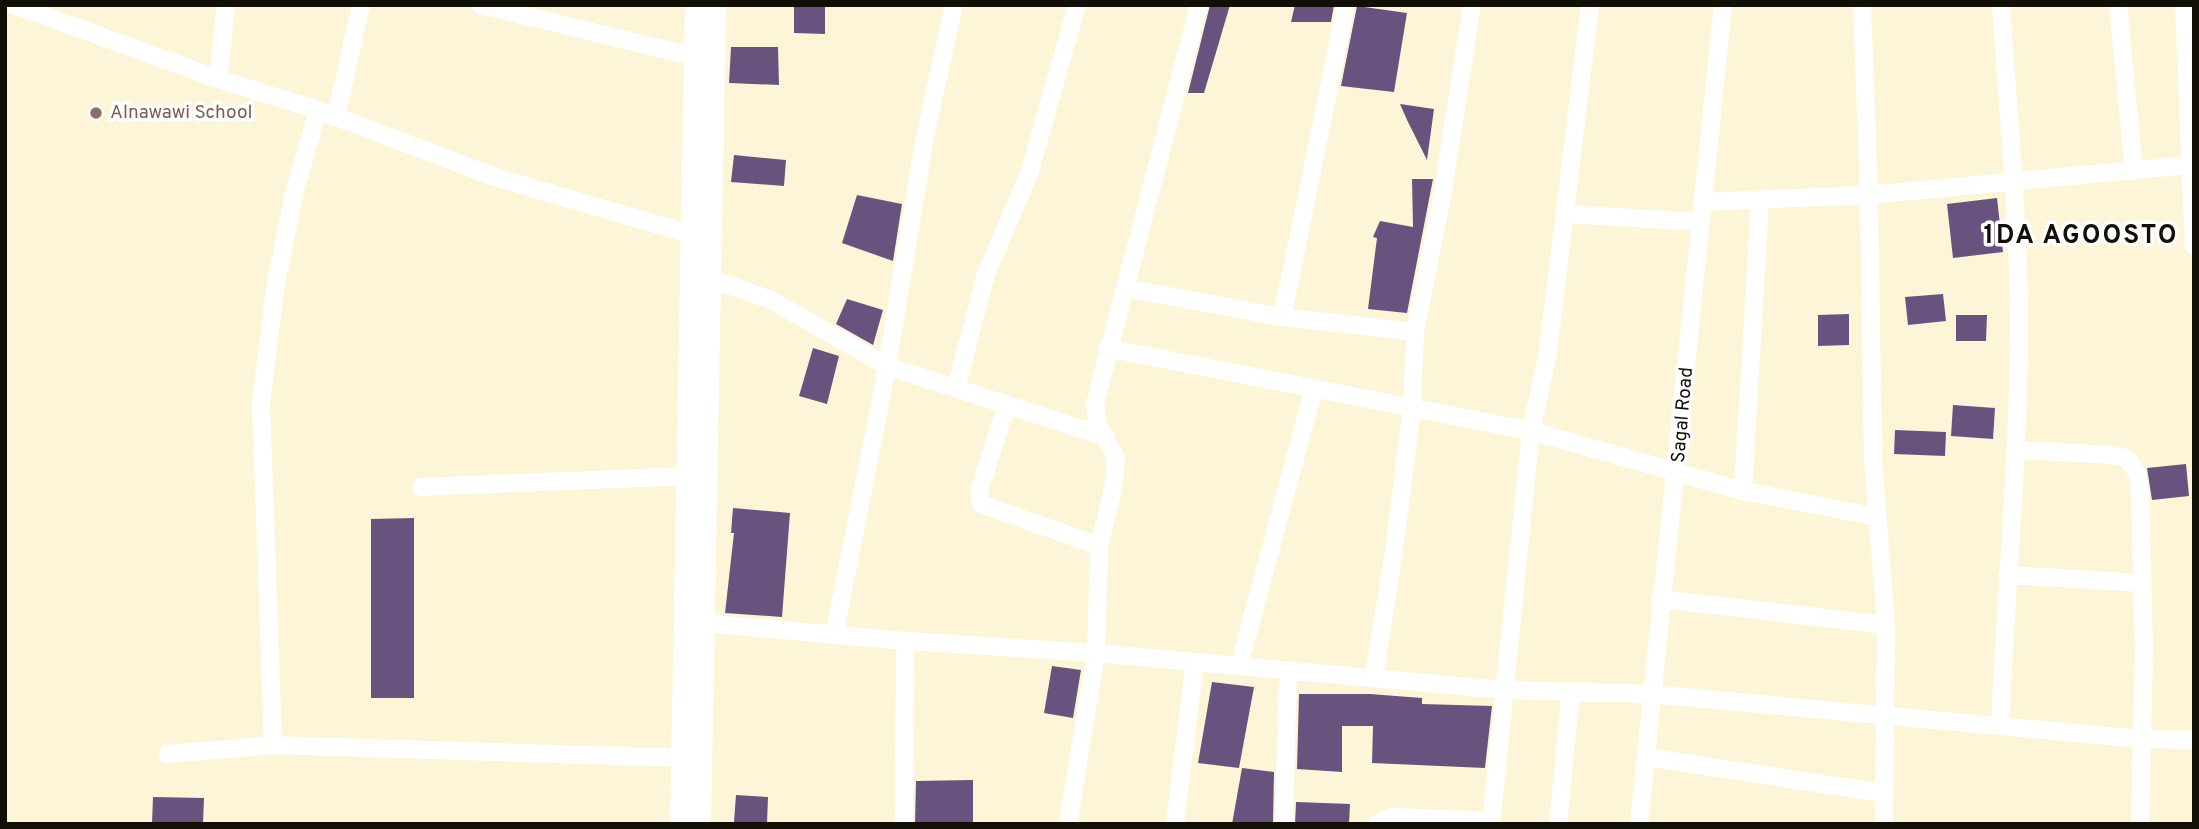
<svg xmlns="http://www.w3.org/2000/svg" width="2199" height="829" font-family="Overpass,sans-serif">
<rect width="100%" height="100%" fill="#fdf5d7"/>
<path fill="#68537e" d="M794 5H825V34L794 33Z
M1210 5H1230L1204 93H1188Z
M1295 5H1334L1331 22H1291Z
M1357 6 1407 13 1394 92 1341 86Z
M731 47H778L779 85 729 83Z
M1400 104 1434 109 1427 160 1407 120Z
M734 155 786 160 784 186 731 182Z
M1412 179H1433L1407 313 1368 309 1377 238 1373 237 1380 221 1413 227Z
M857 195 902 204 893 261 842 243Z
M1997 198 2003 252 1953 258 1947 204Z
M1943 294 1946 321 1908 325 1905 297Z
M847 299 883 310 873 345 836 324Z
M1849 314V345L1818 346V315Z
M1956 315H1987L1986 341H1956Z
M813 348 839 356 827 404 799 396Z
M1953 405 1995 408 1993 439 1951 436Z
M1895 430 1946 432 1945 456 1894 454Z
M2186 464 2189 496 2152 500 2147 468Z
M733 508 790 513 782 617 725 613 734 533H731Z
M414 518V698H371V519Z
M1052 666 1081 670 1073 718 1044 713Z
M1212 682 1254 687 1239 768 1198 763Z
M1299 694H1370L1422 698V704L1492 706 1485 768 1372 763 1373 726H1342V772L1297 769Z
M1242 768 1274 772 1273 824H1232Z
M973 780V822L915 824 916 781Z
M736 795 768 797 767 824 734 822Z
M153 797 204 798 203 824H152Z
M1296 802 1350 804 1349 824H1295Z"/>
<g fill="none" stroke-linecap="round" stroke-linejoin="round">
<path stroke="#fff" stroke-width="18" d="M15 5 218 79 318 110 495 177 693 235
M481 5 696 57
M1862 5 1869 195 1873 460 1886 625 1884 824
M2118 5 2134 171
M2184 5 2194 246
M218 79 226 5
M336 117 361 5
M1702 202 1869 195 2189 165
M1566 214 1700 222
M709 278 771 300 887 366 1106 437
M1125 288 1282 317 1415 332
M1282 317 1346 5
M1107 348 1531 431 1743 491 1877 517
M956 388 986 274 1029 174 1077 5
M1007 405 979 491 981 504 1099 546
M2015 450 2114 455 2128 459 2137 473 2140 489 2144 653 2140 824
M421 487 688 476
M1743 491 1760 200
M2007 575 2143 583
M1660 599 1886 625
M692 622 905 641 1096 653 1503 690 1651 694 2141 739 2194 740
M834 636 884 384 925 137 954 5
M1239 666 1314 388
M1374 677 1394 551 1412 408 1415 332 1442 197 1472 5
M2000 726C2006 590 2019 454 2019 318 2018 213 2008 109 2001 5
M273 745 261 402 275 289 294 194 318 110
M168 754 273 745 683 758
M1645 757 1883 793
M904 824 905 641
M1068 824 1096 653 1099 546 1113 490 1116 458 1097 423 1095 404 1199 5
M1175 824 1195 662
M1284 824 1288 670
M1377 824 1392 817 1491 821
M1491 824 1531 431 1548 352 1590 5
M1558 824 1571 691
M1639 824 1723 5"/>
<path stroke="#fff" stroke-width="24" d="M682 824 697 5
M699 824 714 5"/>
</g>
<circle fill="#8d6e63" stroke="#fff" stroke-width="2.5" cx="96" cy="113" r="7"/>
<g text-anchor="middle" dominant-baseline="central" stroke-width="7" stroke-linejoin="round" paint-order="stroke">
<g font-size="19" fill="#785e54" stroke="#fff" text-anchor="start">
<text x="110" y="113">Alnawawi School</text>
</g>
<g font-size="19" fill="#120f06" stroke="#fff">
<text transform="translate(1683 415) rotate(-85)">Sagal Road</text>
</g>
<g font-size="26" font-weight="bold" letter-spacing="2" fill="#120f06" stroke="#fff">
<text x="2081" y="236">1DA AGOOSTO</text>
</g>
</g>
<rect width="2199" height="829" fill="none" stroke="#120f06" stroke-width="14"/>
</svg>
